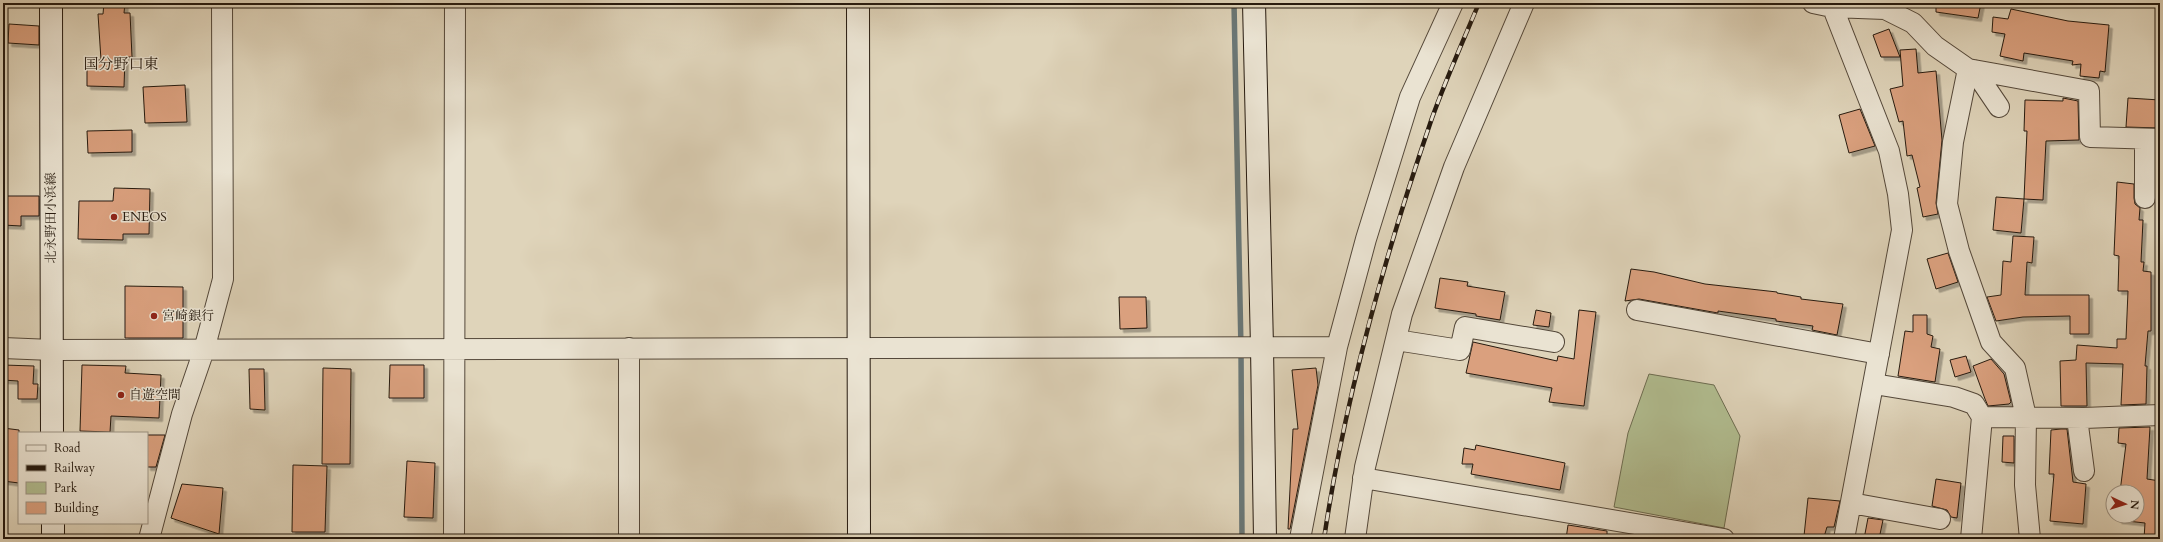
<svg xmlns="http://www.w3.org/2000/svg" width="2163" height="542" font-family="Cardo,'Noto Serif JP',serif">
<defs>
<filter id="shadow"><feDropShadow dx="3.5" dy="3.5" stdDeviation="0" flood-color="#0004"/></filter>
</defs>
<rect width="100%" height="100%" fill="#dfd4ba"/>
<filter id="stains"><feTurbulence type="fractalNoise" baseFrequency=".005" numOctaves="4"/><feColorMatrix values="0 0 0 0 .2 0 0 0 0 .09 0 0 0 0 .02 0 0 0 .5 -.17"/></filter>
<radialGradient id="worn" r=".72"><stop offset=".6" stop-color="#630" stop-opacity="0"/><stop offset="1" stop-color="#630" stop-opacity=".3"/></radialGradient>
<path fill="#b1bd90" stroke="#6c6c50" d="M1649 374 1714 385 1740 436 1724 528 1614 507 1628 433Z"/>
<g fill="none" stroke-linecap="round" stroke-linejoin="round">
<path stroke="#6a7776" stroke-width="5.5" d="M1234 3 1241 349 1242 539"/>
</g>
<path fill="#daa07e" stroke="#261a0f" filter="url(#shadow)" d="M104 3H125L124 13H130L132 57H125L124 87 87 86V60H101L98 14H103Z
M1936 3H1981L1978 18 1936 12Z
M2011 9 2068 21 2109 25 2105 72 2100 71 2099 78 2080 76 2081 64 2072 65 2073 61 2024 53 2023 61 2000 56 2005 34 1992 32 1993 17 2008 19Z
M9 24 39 26V45L8 43Z
M1889 29 1900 57H1881L1873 35Z
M1916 49 1918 73 1936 71 1942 140 1936 203 1938 214 1923 217 1917 188 1920 187 1912 155 1907 156 1903 121 1899 122 1890 89 1903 86 1900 50Z
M185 85 187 122 145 123 143 87Z
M2063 98 2078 101 2079 140 2046 141 2043 200 2024 199 2027 131H2024L2025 100 2063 101Z
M2128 98 2160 100V128L2126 127Z
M1860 109 1875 146 1849 153 1839 115Z
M132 130V152L88 153 87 131Z
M2117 182 2134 184V198L2135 204 2140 208 2139 220H2143L2141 262H2144L2143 271 2151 272V331H2148L2145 366H2147L2146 404 2121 405 2123 364 2086 363 2087 406H2061L2060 361 2076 360 2077 345 2117 348V339H2126L2128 291H2118L2119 256 2114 255Z
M114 188 150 189 149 234H123V240L78 239 79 201H113Z
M3 196H39V216H21V226L3 225Z
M1996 197 2024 199 2021 233 1993 230Z
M2013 236 2034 237 2032 263 2027 262 2025 295H2089V334H2070V316L2023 317 1996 321 1987 297 2001 295 2003 261 2011 262Z
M1948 253 1958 282 1936 289 1927 259Z
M1631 269 1654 272 1705 284 1777 292V293L1801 297V299L1843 304 1837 335 1812 330 1813 326 1776 321V319L1718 311V313L1639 299 1625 301Z
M1440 278 1468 282 1467 286 1505 292 1500 320 1476 316V314L1435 308Z
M125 286 183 287V338H125Z
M1119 297H1146L1147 328 1120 329Z
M1536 310 1551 313 1549 327 1533 325Z
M1579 310 1596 312 1584 406 1549 402 1552 388 1466 373 1473 342 1557 361 1558 356 1574 359Z
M1913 315H1927V334L1933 336 1931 347 1940 349 1935 382 1898 376 1905 331 1913 332Z
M1966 356 1971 372 1955 377 1950 360Z
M1991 359 2004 374 2011 402 2009 404 1988 406 1985 399 1973 366Z
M3 365 34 366 33 384H38L37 399H18V381L3 380Z
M82 365 126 366 125 373 161 375 159 418 111 416 110 432 80 431Z
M390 365H424V398H389Z
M323 368 351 369 350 464H322Z
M1316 368 1318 385 1290 529H1288L1293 429H1298L1292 370Z
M249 369H264L265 410 250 409Z
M2150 427 2147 479 2160 481V539H2144L2145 523 2118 520V516H2137V492H2120L2126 444 2118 443 2119 428Z
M3 428 19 430V483L3 481Z
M2061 429H2067L2073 482 2086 484 2083 524 2050 521 2054 474H2049L2051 430Z
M147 435H165L156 467H147Z
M2003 436H2014V463L2002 462Z
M1476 445 1565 463 1560 490 1471 474 1473 464H1462L1464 448 1475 450Z
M407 461 435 463 433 518 404 517Z
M293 465 327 466 325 532H292Z
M1936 479 1961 483 1957 518 1951 517 1947 510 1932 506Z
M182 484 223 488 219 534 171 518Z
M1808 498 1840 501 1834 527H1827L1824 537 1804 536Z
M1868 518 1883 520 1879 539H1864Z
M1568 525 1607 531V539H1566Z"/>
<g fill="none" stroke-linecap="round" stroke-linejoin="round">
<defs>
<path id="street" d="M1813 3 1832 7 1885 9 1913 23 1935 46 1968 69 2089 91 2090 137 2160 139
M1831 3 1889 151 1898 194 1902 230 1844 539
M1968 69 1953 142 1947 204 1959 251 1991 342 2015 368 2026 417 2025 485 2030 539
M1974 70 1999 107
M2145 198V139
M1637 310 1879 354
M1396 340 1460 350 1465 327 1554 342
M3 348 52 350 1337 347
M629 348V539
M1874 384 1954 397 1974 404 1982 417 1971 539
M1982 417 2084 418 2160 415
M2077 418 2084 471
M1363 478 1724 539
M1851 503 1940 519
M149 539 182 414 204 350 223 279 222 3
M454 539 455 3
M1300 539 1337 347 1366 239 1410 97 1453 3
M1355 539 1365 467 1402 314 1454 167 1524 3"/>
<path id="secondary" d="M51 3 52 433
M858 3 859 539
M1254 3 1262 347 1265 539
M53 523V539"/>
</defs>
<use href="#street" stroke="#54483a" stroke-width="22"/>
<use href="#secondary" stroke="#261a0f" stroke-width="24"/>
<use href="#street" stroke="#eae3d2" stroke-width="20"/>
<use href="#secondary" stroke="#eae3d2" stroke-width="22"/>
<defs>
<path id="rail" d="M1324 539C1345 396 1385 255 1432 118 1446 79 1463 41 1479 3"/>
</defs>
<use href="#rail" stroke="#261a0f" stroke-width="4.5"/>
<use href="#rail" stroke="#eae3d2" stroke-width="3" stroke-dasharray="9" stroke-linecap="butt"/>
</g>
<g fill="#8f2418" stroke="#eae3d2" stroke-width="1.5">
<circle cx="114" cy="217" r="4"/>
<circle cx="154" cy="316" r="4"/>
<circle cx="121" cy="395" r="4"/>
</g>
<g text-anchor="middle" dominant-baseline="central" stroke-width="3" stroke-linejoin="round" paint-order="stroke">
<g font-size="13" fill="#261a0f" stroke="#eae3d2" text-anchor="start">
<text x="122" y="217">ENEOS</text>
<text x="162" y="316">宮崎銀行</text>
<text x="129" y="395">自遊空間</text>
</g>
<g font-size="13" fill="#261a0f" stroke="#eae3d2">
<text transform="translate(51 218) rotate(-90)">北永野田小浜線</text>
</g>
<g font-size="15" fill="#261a0f" stroke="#eae3d2">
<text x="121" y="64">国分野口東</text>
</g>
</g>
<rect width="2163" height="542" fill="none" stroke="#dfd4ba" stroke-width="16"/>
<rect x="4" y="4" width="2155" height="534" fill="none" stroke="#261a0f" stroke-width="2"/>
<rect x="8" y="8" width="2147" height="526" fill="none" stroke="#261a0f"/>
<rect x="18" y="432" width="130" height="92" fill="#eae3d2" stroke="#9c9384"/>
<rect x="26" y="445" width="20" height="6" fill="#eae3d2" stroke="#9c9384"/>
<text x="54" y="452" font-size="12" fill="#261a0f">Road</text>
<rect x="26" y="465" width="20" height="6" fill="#261a0f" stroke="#9c9384"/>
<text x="54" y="472" font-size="12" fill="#261a0f">Railway</text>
<rect x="26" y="482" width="20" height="12" fill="#b1bd90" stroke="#9c9384"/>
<text x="54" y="492" font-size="12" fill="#261a0f">Park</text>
<rect x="26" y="502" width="20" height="12" fill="#daa07e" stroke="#9c9384"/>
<text x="54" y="512" font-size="12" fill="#261a0f">Building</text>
<g transform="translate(2125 504) rotate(94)"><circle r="19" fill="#eae3d2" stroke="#9c9384"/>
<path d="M0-3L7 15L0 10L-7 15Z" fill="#8f2418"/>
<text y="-6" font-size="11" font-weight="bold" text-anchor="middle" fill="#261a0f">N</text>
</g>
<rect width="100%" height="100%" filter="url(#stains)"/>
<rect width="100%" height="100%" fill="url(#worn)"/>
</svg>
